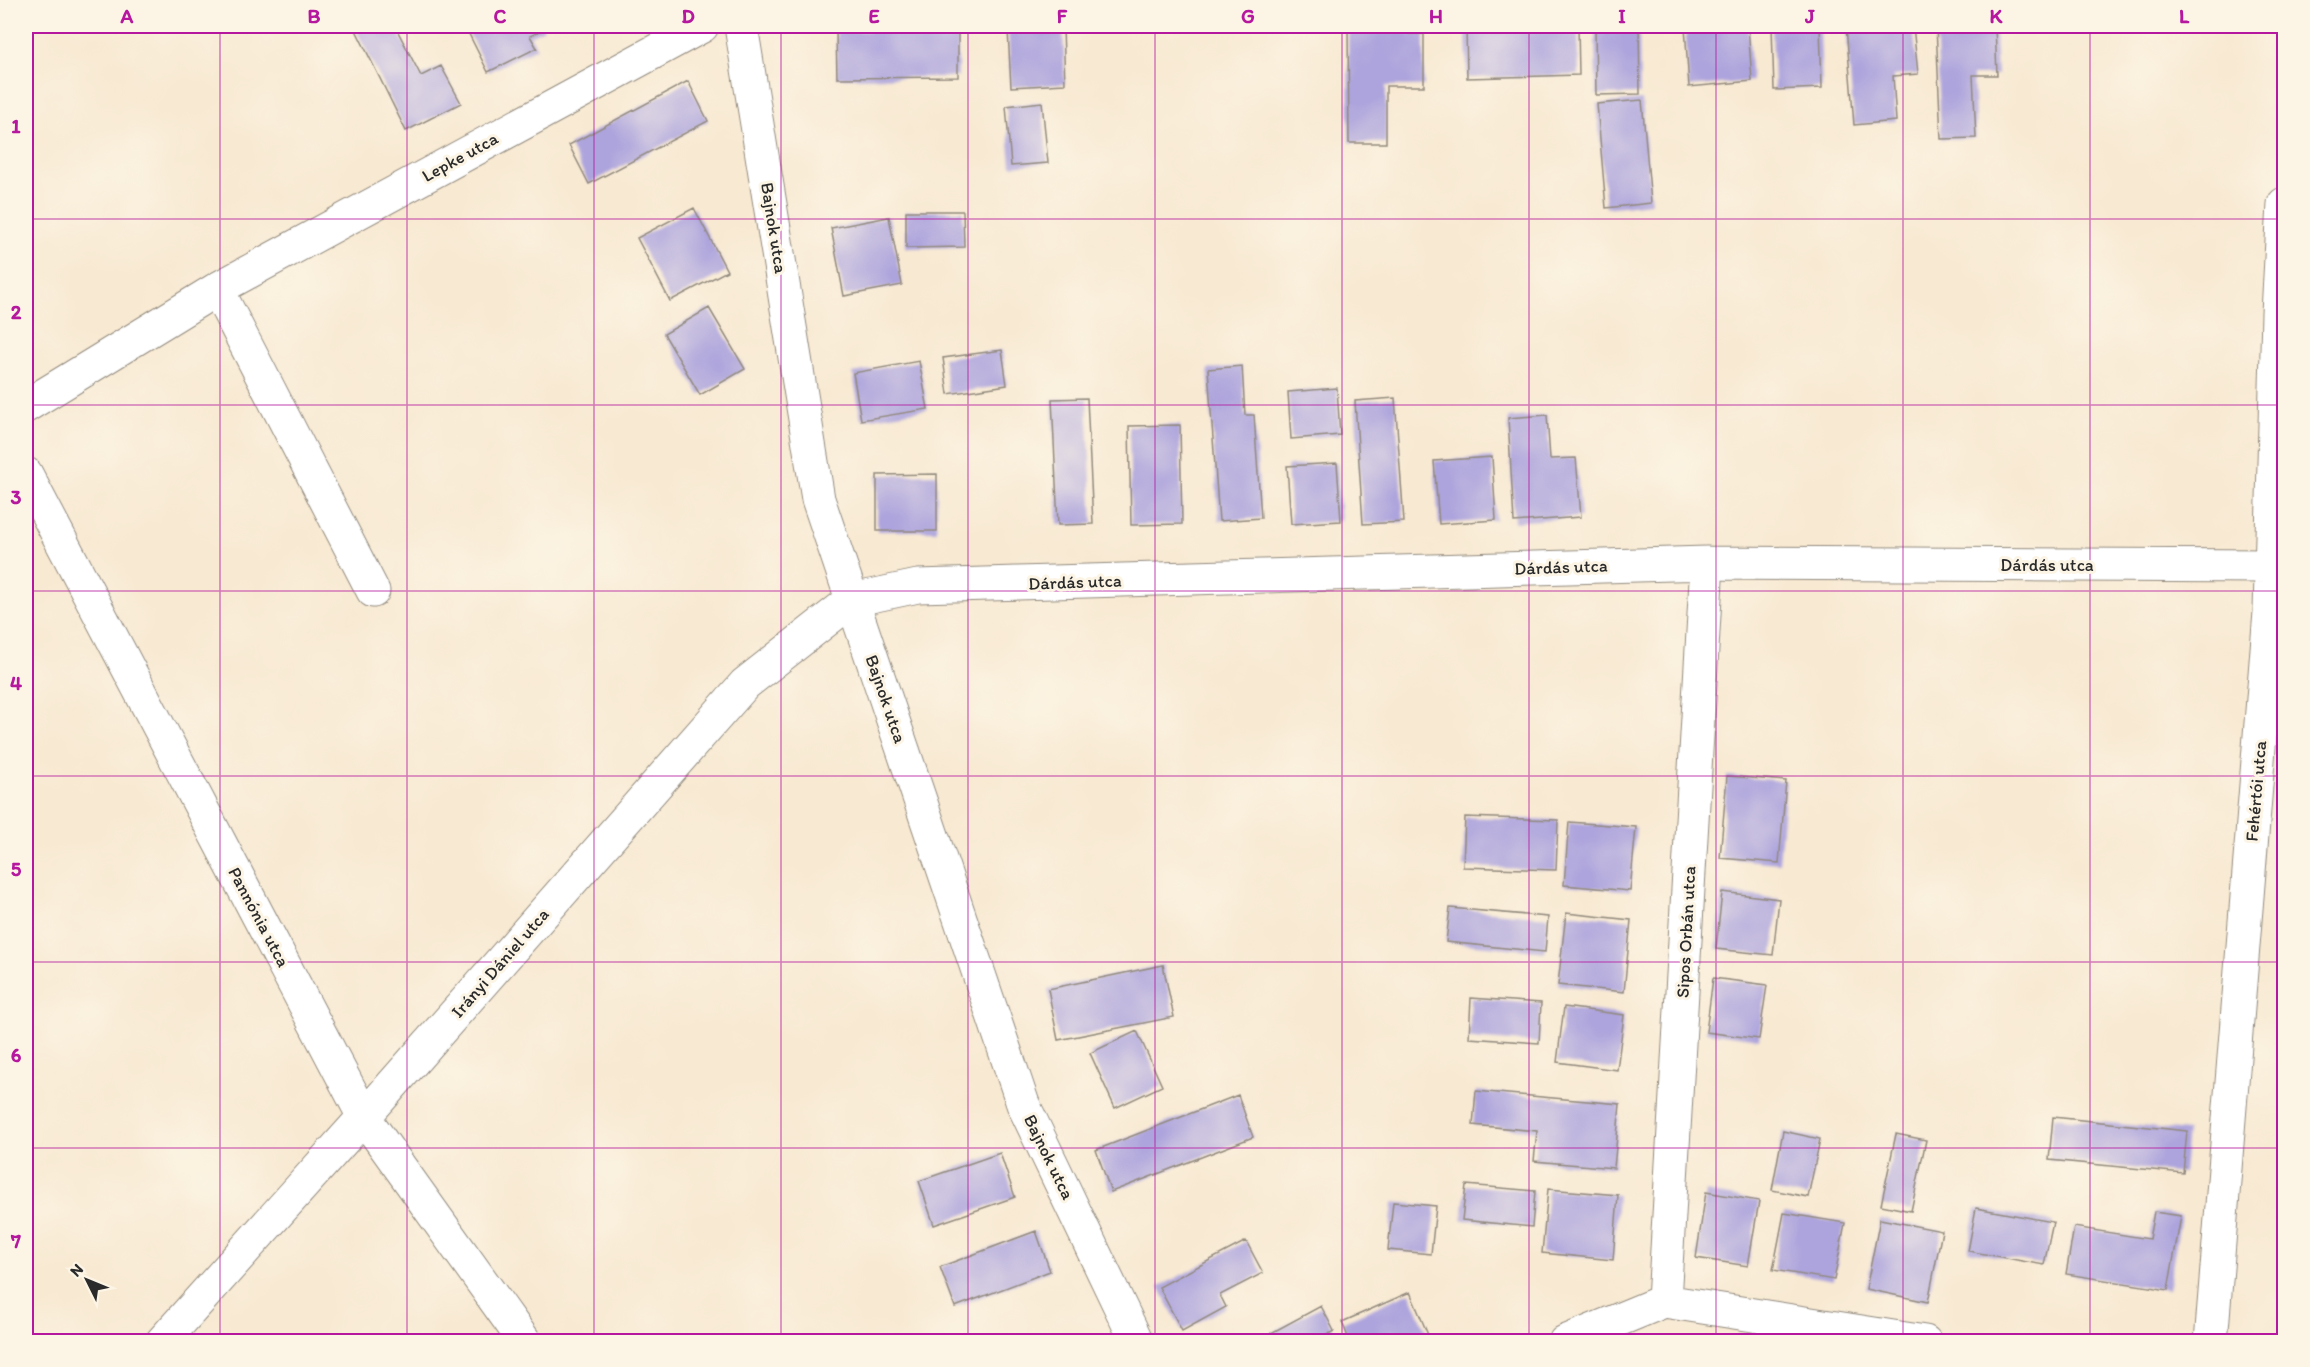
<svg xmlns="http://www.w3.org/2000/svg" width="2310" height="1367" font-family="Itim,sans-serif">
<rect width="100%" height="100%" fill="#fcf5e5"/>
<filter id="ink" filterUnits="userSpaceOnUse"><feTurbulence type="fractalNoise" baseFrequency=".0167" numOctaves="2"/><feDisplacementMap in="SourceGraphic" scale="12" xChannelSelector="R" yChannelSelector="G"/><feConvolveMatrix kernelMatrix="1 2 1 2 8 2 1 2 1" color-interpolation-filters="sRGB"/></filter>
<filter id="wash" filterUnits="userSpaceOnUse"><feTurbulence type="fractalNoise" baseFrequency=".008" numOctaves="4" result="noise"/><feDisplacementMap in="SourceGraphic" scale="24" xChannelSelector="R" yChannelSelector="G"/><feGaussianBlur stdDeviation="1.35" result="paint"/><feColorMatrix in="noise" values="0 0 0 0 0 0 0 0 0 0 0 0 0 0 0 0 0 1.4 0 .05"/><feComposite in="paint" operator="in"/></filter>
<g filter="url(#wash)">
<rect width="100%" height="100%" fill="#f8e9d2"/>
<g id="blocks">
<path fill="#ada4dd" d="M354 26H395L421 76 441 66 461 103 406 131Z
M465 26H542L544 29 530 36 537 48 488 72Z
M1348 26H1409V34H1424V86H1386V143H1349Z
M1466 26H1578L1579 75 1467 78Z
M1595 26H1639L1640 94 1596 95Z
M1685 26H1748L1752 81 1689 87Z
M1772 26H1820L1822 88 1774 90Z
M1846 26H1913L1918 74 1893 76 1896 121 1854 125Z
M1936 26H1995L1997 75H1973L1976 138 1941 139Z
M1063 28 1065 84 1011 87 1008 30Z
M958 30V77L837 78 836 31Z
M688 81 708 121 589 184 569 145Z
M1642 100 1651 203 1606 208 1597 104Z
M1042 102 1048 163 1011 166 1006 106Z
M694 208 727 271 670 301 637 238Z
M906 211H963L964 247 906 248Z
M889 217 902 285 844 296 831 228Z
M709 308 745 369 700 395 664 334Z
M1002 350 1007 385 948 394 943 358Z
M919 361 928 409 861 420 853 373Z
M1242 366 1245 415H1254L1261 518 1219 521 1208 369Z
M1337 388 1340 435 1291 439 1288 392Z
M1087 398 1093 524 1058 525 1052 399Z
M1395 398 1404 522 1363 524 1355 401Z
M1547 415 1550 459 1576 458 1581 517 1514 522 1508 418Z
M1180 425 1182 524 1131 525 1129 426Z
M1492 457 1496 520 1439 524 1434 461Z
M1337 463 1341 521 1291 524 1287 466Z
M937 474V531H877V475Z
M1727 776 1786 781 1779 863 1720 858Z
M1465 817 1558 820 1556 870 1463 867Z
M1569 822 1636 827 1630 891 1564 885Z
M1722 892 1779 899 1773 955 1716 949Z
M1450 908 1548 917 1545 952 1446 942Z
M1566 913 1631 920 1624 992 1558 985Z
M1163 965 1174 1017 1058 1040 1048 989Z
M1713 978 1767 985 1759 1039 1706 1032Z
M1471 998 1541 1003 1539 1043 1469 1038Z
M1564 1007 1624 1015 1617 1070 1557 1062Z
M1137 1031 1162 1086 1115 1108 1090 1053Z
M1476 1091 1620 1104 1614 1168 1534 1161 1537 1131 1473 1125Z
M1238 1095 1253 1137 1111 1192 1096 1150Z
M2053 1117 2187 1131 2183 1173 2049 1160Z
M1783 1131 1820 1139 1808 1197 1772 1190Z
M1896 1134 1926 1140 1911 1211 1881 1205Z
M1000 1153 1015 1197 934 1225 919 1181Z
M1466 1185 1535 1191 1532 1227 1462 1220Z
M1548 1189 1618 1195 1613 1260 1542 1253Z
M1706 1192 1759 1201 1748 1266 1696 1258Z
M1393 1202 1436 1206 1431 1254 1388 1250Z
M1976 1208 2053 1222 2044 1265 1968 1251Z
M2154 1212 2181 1216 2168 1290 2066 1274 2074 1227 2149 1239Z
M1784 1213 1845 1223 1834 1280 1773 1270Z
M1880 1219 1942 1231 1928 1302 1866 1289Z
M1036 1231 1050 1271 955 1307 940 1267Z
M1246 1241 1263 1273 1220 1295 1226 1307 1182 1331 1159 1287Z
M1410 1292 1431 1342H1350L1342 1322Z
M1321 1306 1334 1331 1314 1342H1276L1271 1333Z"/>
</g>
</g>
<g filter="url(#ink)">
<use href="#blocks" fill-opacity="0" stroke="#928a7e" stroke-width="1.5"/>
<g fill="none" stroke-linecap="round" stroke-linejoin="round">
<defs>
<path id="minor" d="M741 26 818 499 1023 1104 1137 1342
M217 289 373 591
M26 406 217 289 702 26
M26 474 364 1117 525 1342
M1664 1301 1707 563
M162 1342 364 1117 745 684 852 600 918 586 1707 563 2271 566
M1565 1342 1664 1301 1925 1342
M2211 1342 2270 612 2278 313 2284 204"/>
</defs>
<use href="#minor" stroke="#928a7e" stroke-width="35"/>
<use href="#minor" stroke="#fff" stroke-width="33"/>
</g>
</g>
<path fill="none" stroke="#b5179e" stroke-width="1.5" stroke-opacity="0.55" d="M220 26V1342M407 26V1342M594 26V1342M781 26V1342M968 26V1342M1155 26V1342M1342 26V1342M1529 26V1342M1716 26V1342M1903 26V1342M2090 26V1342M26 219H2284M26 405H2284M26 591H2284M26 776H2284M26 962H2284M26 1148H2284"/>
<g text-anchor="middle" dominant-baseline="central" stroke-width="6" stroke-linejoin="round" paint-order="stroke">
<g font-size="18" fill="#2b2b2b" stroke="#fcf5e5">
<text transform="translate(460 157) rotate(-29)">Lepke utca</text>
<text transform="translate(774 228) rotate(81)">Bajnok utca</text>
<text x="2047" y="565">Dárdás utca</text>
<text transform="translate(1561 567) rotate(-2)">Dárdás utca</text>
<text transform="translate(1075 582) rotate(-2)">Dárdás utca</text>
<text transform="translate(886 699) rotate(71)">Bajnok utca</text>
<text transform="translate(2256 791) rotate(-85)">Fehértói utca</text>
<text transform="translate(259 917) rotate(62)">Pannónia utca</text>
<text transform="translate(1686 932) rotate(-87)">Sipos Orbán utca</text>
<text transform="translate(500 963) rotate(-49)">Irányi Dániel utca</text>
<text transform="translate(1049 1157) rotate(64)">Bajnok utca</text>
</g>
</g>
<rect width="2310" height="1367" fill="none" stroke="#fcf5e5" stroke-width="66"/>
<g transform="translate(87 1280) rotate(313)" stroke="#fcf5e5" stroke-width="4.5" paint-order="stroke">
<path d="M0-4.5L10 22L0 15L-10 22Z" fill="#2b2b2b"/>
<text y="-9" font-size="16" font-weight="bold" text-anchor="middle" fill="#2b2b2b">N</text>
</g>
<rect x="33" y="33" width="2244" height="1301" fill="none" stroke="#b5179e" stroke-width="2"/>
<g font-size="20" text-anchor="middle" font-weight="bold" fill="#b5179e">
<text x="127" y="23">A</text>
<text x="314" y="23">B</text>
<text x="500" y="23">C</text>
<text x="688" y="23">D</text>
<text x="874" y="23">E</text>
<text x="1062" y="23">F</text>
<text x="1248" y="23">G</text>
<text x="1436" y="23">H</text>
<text x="1622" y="23">I</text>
<text x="1810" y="23">J</text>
<text x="1996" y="23">K</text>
<text x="2184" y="23">L</text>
<text x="16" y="133">1</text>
<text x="16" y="319">2</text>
<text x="16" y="504">3</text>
<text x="16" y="690">4</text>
<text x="16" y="876">5</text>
<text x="16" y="1062">6</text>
<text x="16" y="1248">7</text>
</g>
</svg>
